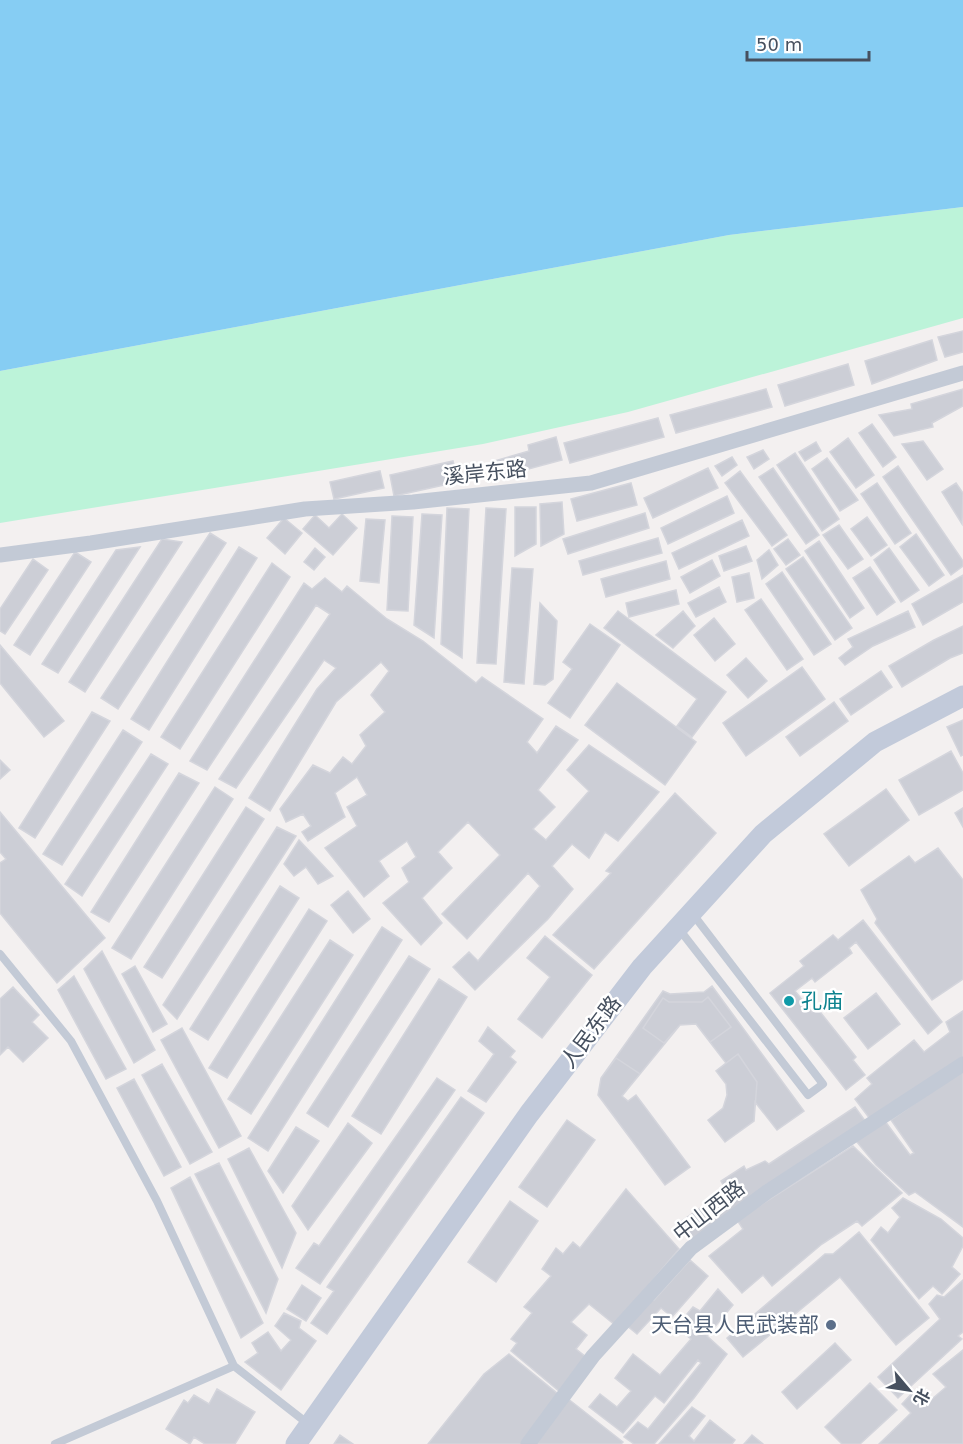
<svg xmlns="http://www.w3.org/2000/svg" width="963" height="1444" font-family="'DejaVu Sans','Noto Sans SC',sans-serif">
<rect width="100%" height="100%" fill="#f3f0f0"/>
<path fill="#bcf3d9" d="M963 207V318L628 412 483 444 0 523V371L729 235Z"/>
<path fill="#86cdf3" d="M0 0H963V207L729 235 0 371Z"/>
<path fill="#ccced6" stroke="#d4d5dc" stroke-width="1.5" d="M963 331V352L945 357 938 337Z
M932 340 937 360 872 384 865 361Z
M848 364 854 385 785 406 778 385Z
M766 389 772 407 676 433 670 415Z
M963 389V406L932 423 933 427 894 436 879 415 912 409 911 404Z
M658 418 664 437 570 463 564 443Z
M872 424 896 457 883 467 859 433Z
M556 437 562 460 495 478 491 462 529 451 528 445Z
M848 438 874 475 856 488 830 452Z
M923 441 943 469 927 480 902 444Z
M816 442 821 451 805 461 799 452Z
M763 450 769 459 754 469 747 457Z
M795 453 839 519 822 531 777 465Z
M732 457 737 465 722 476 715 466Z
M827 458 858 500 840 511 812 469Z
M453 461 458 482 394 496 390 475Z
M898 466 963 561V566L951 575 883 477Z
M708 468 718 488 653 518 644 498Z
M773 468 819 535 806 544 759 477Z
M380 471 384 488 334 499 330 482Z
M740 471 787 535 772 546 725 483Z
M631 483 637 505 577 521 571 499Z
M877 483 911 533 895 544 861 494Z
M956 483 963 493 962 524 942 492Z
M727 496 734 513 668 544 661 528Z
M562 502 564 534 541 546 540 504Z
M515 507H536V544L515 556Z
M447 508 469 509 462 658 441 644Z
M486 508 506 509 496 664 477 663Z
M645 513 649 528 568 554 563 539Z
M342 514 357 528 333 555 303 529 315 515 329 528Z
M422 514 442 515 434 638 414 625Z
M392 516 413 517 408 611 387 610Z
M867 517 887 545 871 556 851 529Z
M284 518 302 533 285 554 267 538Z
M366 519 385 520 379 583 360 581Z
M742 520 749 536 679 569 672 553Z
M839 525 863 559 848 569 823 535Z
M210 533 226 543 118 709 101 698Z
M916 534 944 575 929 586 900 547Z
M658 538 662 553 583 575 579 561Z
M162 539 182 542 85 692 69 682Z
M788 539 800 555 786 565 774 549Z
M819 541 864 608 850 618 805 551Z
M746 546 752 561 724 571 719 556Z
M140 547 58 673 42 664 116 550Z
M239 547 257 558 149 730 131 719Z
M315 548 325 557 314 570 304 562Z
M889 548 919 590 901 602 874 560Z
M769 550 778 565 762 579 757 560Z
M75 552 91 562 30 655 14 645Z
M803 557 852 628 835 640 786 569Z
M33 559 48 570 5 634 0 631V609Z
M712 560 720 576 690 593 681 577Z
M666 561 670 579 606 597 601 579Z
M272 563 290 577 180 749 161 737Z
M870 567 895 602 877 615 853 578Z
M512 568 533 569 524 684 504 682Z
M782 572 831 644 814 655 766 584Z
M749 573 754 598 737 602 732 577Z
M963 575V602L923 625 912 604Z
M325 578 342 592 347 586 387 619 423 641 476 683 482 677 543 719 527 742 537 753 556 726 578 740 538 790 555 807 533 829 546 840 589 791 567 770 589 745 659 792 618 841 605 832 589 858 572 844 552 866 573 889 548 919 475 990 453 967 469 952 478 961 540 886 528 873 467 939 442 914 500 855 468 822 438 852 452 868 422 898 442 923 421 945 383 903 409 882 402 868 416 857 407 841 379 861 389 876 364 897 325 848 357 826 347 807 367 795 357 777 335 793 345 817 308 841 302 832 311 826 303 814 286 822 280 809 313 765 330 773 343 757 352 764 366 746 360 735 385 712 371 695 389 671 381 662 336 702 270 811 249 798 317 689 336 668 324 660 236 788 219 779 330 614 316 605 207 770 190 761 304 583 312 589Z
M719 587 726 602 696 617 688 603Z
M676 590 679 604 629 617 626 603Z
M761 599 803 659 787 670 745 610Z
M540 603 557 621 553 679 545 685 534 684Z
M618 611 726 692 692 737 677 726 697 699 604 628Z
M683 611 695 626 673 648 656 635Z
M908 611 915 627 873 646 845 665 839 658 853 647 848 639Z
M714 618 735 644 715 661 694 635Z
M590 624 620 645 570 718 548 703 572 669 563 662Z
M963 626V653L950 658 902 687 889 666 934 640Z
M0 645 64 721 44 737 0 683Z
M746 658 767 681 748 698 727 675Z
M802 667 825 699 746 756 723 723Z
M881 671 892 687 851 715 840 699Z
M617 683 696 742 665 785 585 725Z
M834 702 848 721 800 756 786 737Z
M92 712 110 721 35 838 19 828Z
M963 720V755L961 756 947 727Z
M123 730 142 742 62 865 43 854Z
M951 751 963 773V790L919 815 899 780Z
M151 754 168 764 82 896 65 884Z
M0 760 10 770 0 779Z
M179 773 199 783 109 922 91 912Z
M215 787 233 799 131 959 112 948Z
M886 789 909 820 849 866 824 834Z
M675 793 716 833 594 969 553 935 611 873 606 871Z
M246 807 264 819 162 978 144 967Z
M963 808V827L955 813Z
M0 812 105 938 57 983 0 913V863L6 859 0 852Z
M277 827 296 836 177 1019 163 1005Z
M299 840 333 876 318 884 306 867 294 876 284 864Z
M938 848 963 880V979L932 1000 875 923 877 919 861 890 909 856 915 863Z
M280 886 299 898 208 1040 190 1029Z
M348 891 370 919 353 933 331 905Z
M309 909 327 921 227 1078 209 1068Z
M863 920 942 1022 928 1034 856 942 849 948 852 953 815 982 812 978 795 991 812 1012 817 1008 856 1057 853 1060 865 1075 846 1090 770 993 804 966 800 961 833 935 838 940Z
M382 927 402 940 268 1151 248 1138Z
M545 936 592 975 542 1038 518 1019 550 977 527 958Z
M330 940 353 955 251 1114 228 1099Z
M102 951 155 1050 134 1063 84 969Z
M409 956 430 969 328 1127 307 1113Z
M135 966 167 1024 153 1032 122 974Z
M74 976 126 1069 106 1079 58 990Z
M439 979 467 997 381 1134 352 1116Z
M712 986 804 1111 777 1130 755 1102 754 1121 725 1142 708 1120 723 1108 727 1095 726 1084 716 1071 726 1063 696 1024 680 1025 622 1096 628 1101 636 1095 690 1167 665 1185 598 1095 601 1078 663 991 670 994 704 992Z
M13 987 39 1015 32 1022 48 1038 23 1062 8 1047 0 1055V999Z
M876 993 900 1024 868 1049 844 1018Z
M708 997 731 1027 710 1042 696 1024 680 1025 664 1043 643 1028 663 998 669 1002H702Z
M963 1011V1057L870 1119 855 1099 872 1084 867 1078 914 1040 924 1052 950 1032 946 1022Z
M488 1027 515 1051 510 1057 516 1062 486 1102 468 1091 494 1054 479 1041Z
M182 1028 241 1136 219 1148 161 1040Z
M738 1054 757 1082 754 1121 725 1142 708 1120 723 1108 727 1095 726 1084 716 1071Z
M616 1058 640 1074 622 1096 628 1101 636 1095 690 1167 665 1185 598 1095 601 1078Z
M162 1064 212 1152 190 1164 142 1075Z
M963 1070V1227L915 1192 909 1195 876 1165 856 1141 885 1121 910 1155 914 1153 891 1120Z
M437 1078 455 1090 320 1284 296 1268 314 1243 319 1246Z
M134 1079 181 1167 164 1176 117 1088Z
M461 1097 484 1113 327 1334 311 1323 334 1291 327 1287Z
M855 1107 866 1122 694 1242 679 1223 726 1190 721 1181 744 1166 746 1170 765 1161 769 1164Z
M567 1120 595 1140 547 1207 519 1187Z
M348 1123 372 1143 308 1230 292 1206Z
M296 1127 319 1141 283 1193 268 1171Z
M853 1146 902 1193 862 1226 857 1221 822 1244 772 1286 763 1275 742 1293 709 1256 743 1229 737 1220Z
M249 1148 296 1233 282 1268 228 1159Z
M219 1163 278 1279 266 1313 195 1174Z
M190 1177 263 1323 241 1338 171 1188Z
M626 1189 679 1249 615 1325 589 1304 571 1322 587 1335 576 1349 586 1357 560 1392 511 1351 517 1343 511 1339 532 1313 524 1307 551 1276 542 1269 556 1248 563 1254 573 1242 580 1248Z
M903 1198 941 1219 963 1238V1246L952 1267 960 1274 942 1294 933 1286 919 1299 871 1240 881 1227 888 1233 900 1217 892 1208Z
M510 1201 538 1221 496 1282 468 1262Z
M859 1232 929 1318 896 1345 840 1277 743 1357 727 1338 825 1254H833Z
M690 1260 708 1276 672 1317 661 1308 637 1334 626 1325 650 1298 654 1300Z
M963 1280V1332L958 1336 962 1339 898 1398 878 1377 940 1319 929 1304 937 1295 944 1297Z
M302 1285 321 1298 306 1321 287 1309Z
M718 1289 733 1305 707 1336 727 1354 694 1398 654 1444H634L624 1437 638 1422 648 1429 701 1363 698 1360 664 1403 655 1396 623 1433 589 1407 600 1394 617 1407 631 1391 615 1378 633 1354 660 1375 691 1339 676 1327 693 1307 700 1311Z
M284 1313 301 1321 299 1328 316 1341 281 1390 245 1362 258 1353 252 1343 268 1332 281 1351 291 1340 275 1326Z
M835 1343 851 1360 797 1409 782 1392Z
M963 1350V1444H879L911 1413 902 1404 913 1392 925 1405 946 1387 933 1374Z
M509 1354 558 1394 522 1444H428L484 1374Z
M870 1383 897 1410 860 1444H842L825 1427Z
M217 1389 255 1412 235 1444H205L194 1437 190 1444 166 1429 184 1400 188 1403 194 1395 209 1404Z
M567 1398 623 1442 621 1444H534Z
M692 1407 705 1416 689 1436 694 1441 710 1420 735 1440 732 1444H659Z
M340 1435 353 1444H334Z
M752 1435 763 1444H744Z"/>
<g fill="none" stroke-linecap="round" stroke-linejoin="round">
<path stroke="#c3cad6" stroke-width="8" d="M679 929 808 1095 823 1084 692 913
M0 954 71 1041 157 1201 234 1366 307 1423
M55 1444 234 1366"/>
<path stroke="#c3cad6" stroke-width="15" d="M0 555 91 543 305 509 413 502 591 483 963 373
M528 1444 593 1356 691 1248 767 1192 963 1064"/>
<path stroke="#c2cada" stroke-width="21" d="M296 1444 529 1114 642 967 763 834 875 742 963 696"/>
</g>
<circle fill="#0f9aa8" stroke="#fff" stroke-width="2" cx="789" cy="1001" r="6"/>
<circle fill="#5c6f8a" stroke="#fff" stroke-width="2" cx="831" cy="1325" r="6"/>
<g text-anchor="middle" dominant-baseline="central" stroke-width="5" stroke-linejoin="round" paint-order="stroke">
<g font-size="21" fill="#46505f" stroke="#fff">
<text transform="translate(485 473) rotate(-6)">溪岸东路</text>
<text transform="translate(591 1032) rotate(-53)">人民东路</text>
<text transform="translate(709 1211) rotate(-38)">中山西路</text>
</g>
<g font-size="21" fill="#0d838f" stroke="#fff" text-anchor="start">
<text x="801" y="1001">孔庙</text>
</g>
<g font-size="21" fill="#4e5e75" stroke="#fff" text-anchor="end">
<text x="819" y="1325">天台县人民武装部</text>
</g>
</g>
<g transform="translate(909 1390) rotate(119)" stroke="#ffffff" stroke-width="4.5" paint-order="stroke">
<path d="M0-4.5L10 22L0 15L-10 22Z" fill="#46505f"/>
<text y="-9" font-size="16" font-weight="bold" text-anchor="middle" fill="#46505f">北</text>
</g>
<path d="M747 51v9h122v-9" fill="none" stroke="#46505f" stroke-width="3"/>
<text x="756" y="51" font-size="18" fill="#46505f" stroke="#ffffff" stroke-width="4.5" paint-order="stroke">50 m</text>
</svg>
